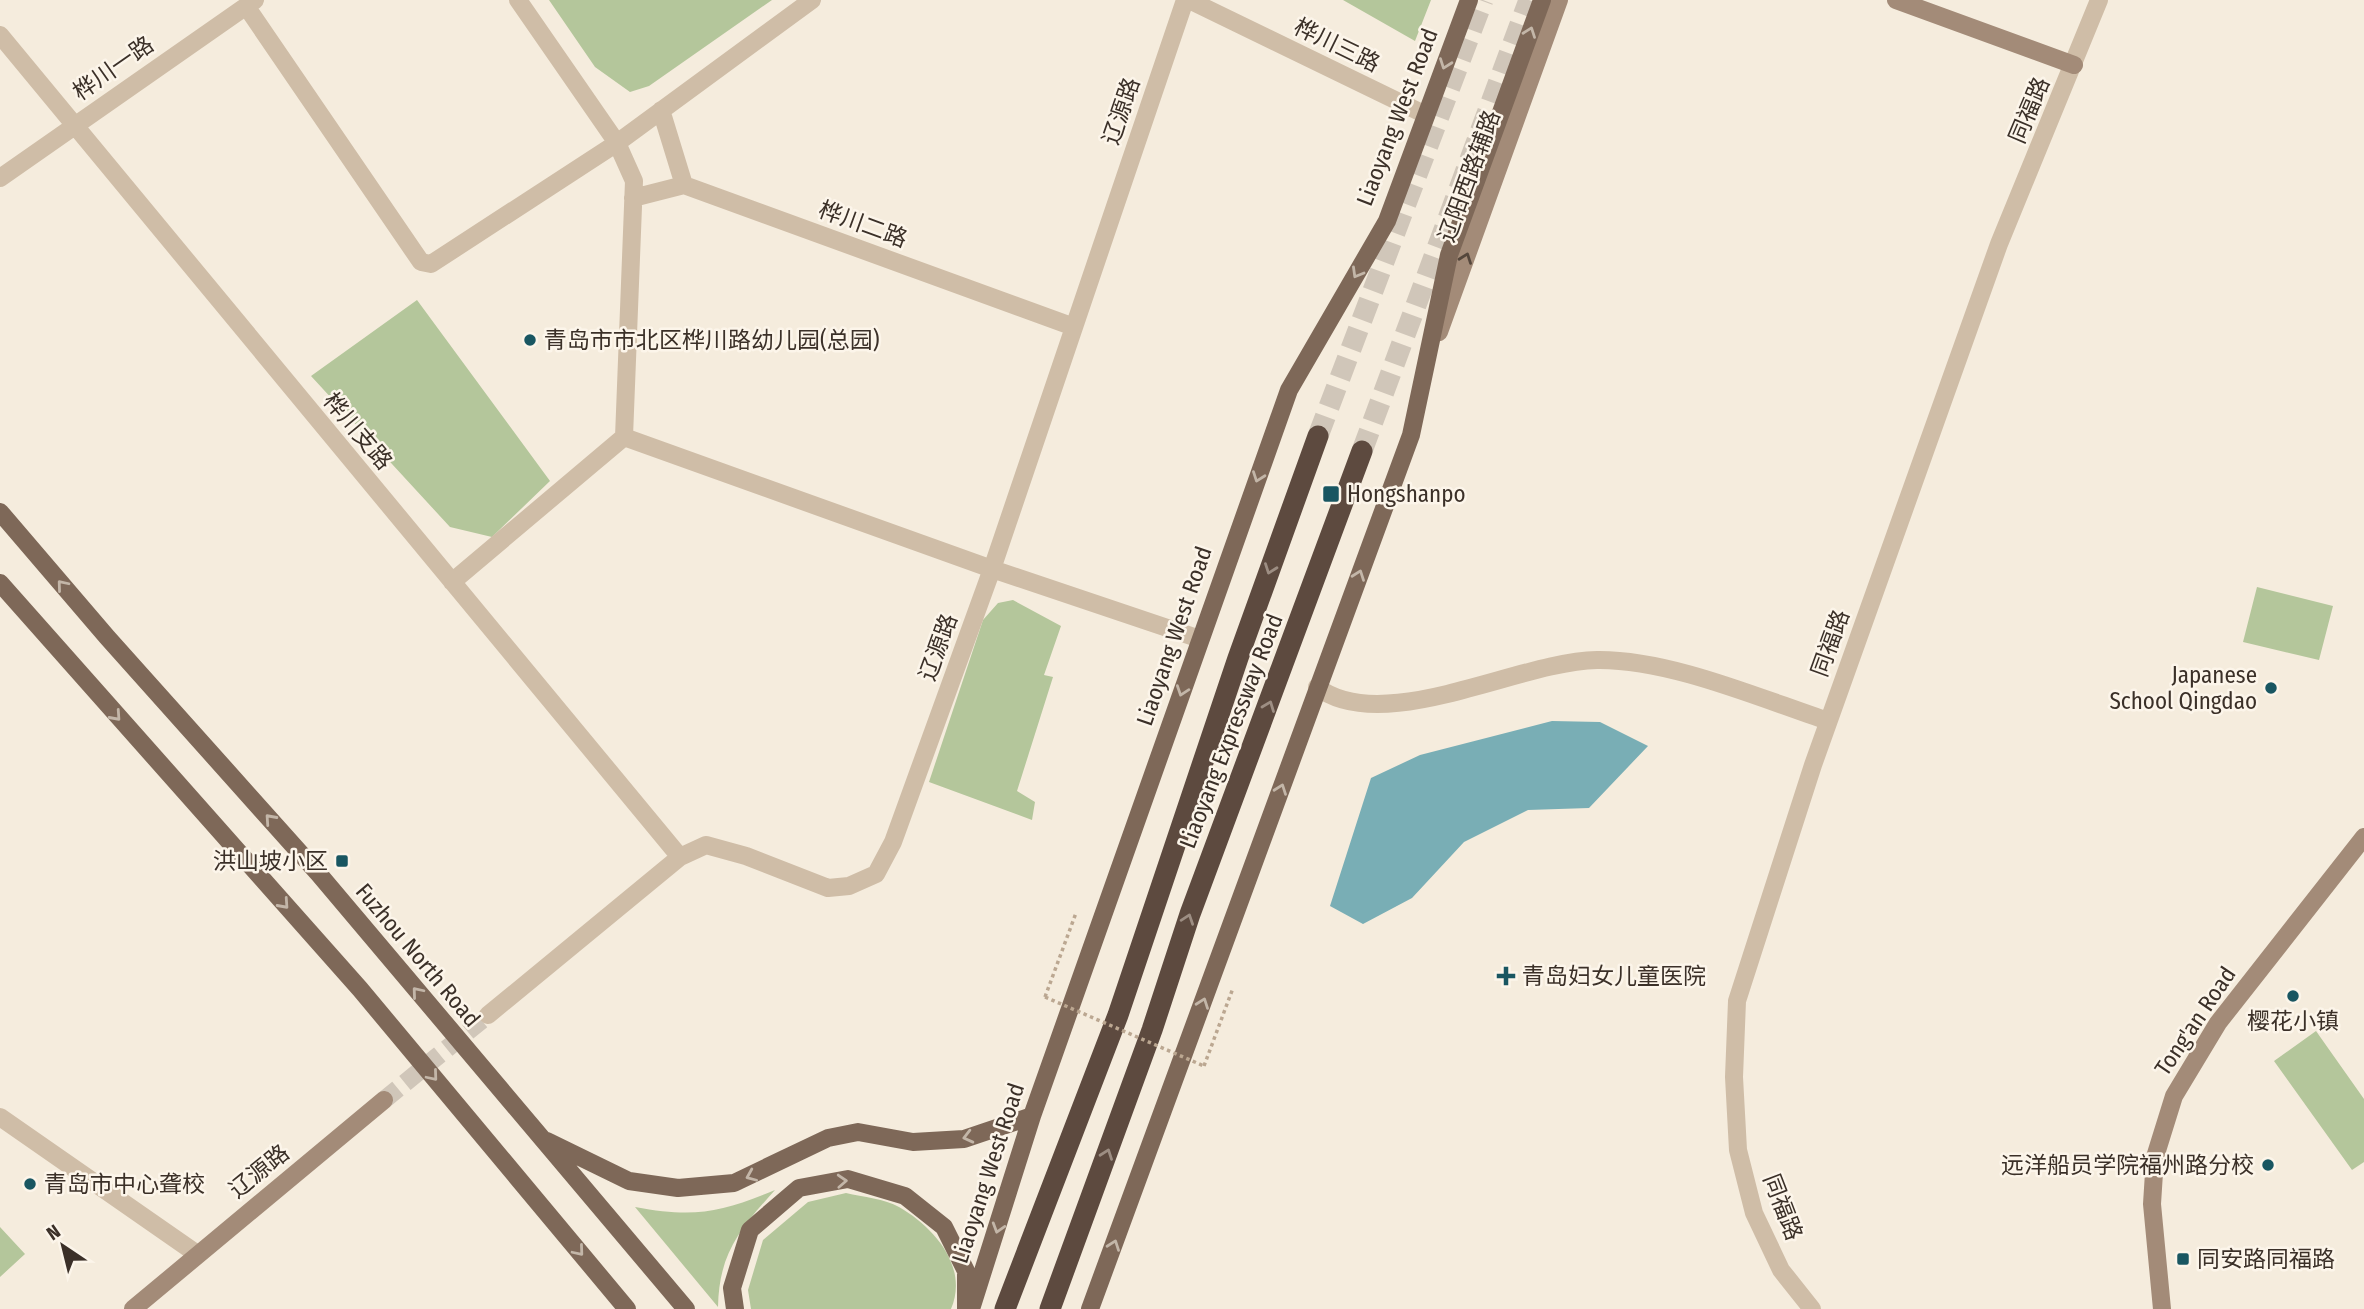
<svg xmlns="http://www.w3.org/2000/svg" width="2364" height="1309" font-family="'Fira Sans Condensed','Noto Sans SC',sans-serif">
<rect width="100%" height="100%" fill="#f5ecdd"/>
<path fill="#b4c69b" d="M549 0H772L649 86 630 92 595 67Z
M1343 0H1431L1415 41Z
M417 300 550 481 492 537 450 527 311 376Z
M2257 587 2333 606 2319 660 2243 642Z
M1013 600 1061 626 1044 675 1053 677 1017 791 1035 802 1032 820 929 782 983 620 998 603Z
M2316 1031 2364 1099V1162L2352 1170 2274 1061Z
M775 1190C740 1229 719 1253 718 1307L635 1207C694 1218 720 1213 775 1190Z
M846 1193C863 1197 885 1199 899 1207 934 1227 969 1267 951 1309H751L748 1290 763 1240 808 1202Z
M0 1227 25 1254 0 1277Z"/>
<path fill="#79aeb5" d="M1552 721 1600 722 1648 746 1589 808 1528 810 1464 842 1412 898 1363 924 1330 906 1371 778 1420 755Z"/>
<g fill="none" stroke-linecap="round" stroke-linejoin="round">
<path stroke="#d0c6b9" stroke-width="18" stroke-dasharray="18 9" stroke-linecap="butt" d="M384 1100 488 1015"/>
<path stroke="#d0c6b9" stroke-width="21" stroke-dasharray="21 10" stroke-linecap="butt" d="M1318 436 1483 0
M1362 451 1529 0"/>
<path stroke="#bba791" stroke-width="3.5" stroke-dasharray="3.5 3.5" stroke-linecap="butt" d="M1045 997 1076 913
M1204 1066 1233 988"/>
<path stroke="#cfbda7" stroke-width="18" d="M1189 0 1426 115
M246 6 421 262 431 264 617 143 812 0
M0 35 680 857
M661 110 684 185
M0 178 255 0
M633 198 684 185 1074 327
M624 437 992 569 1200 639
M452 582 624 437 634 181 617 143 518 0
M1317 687C1383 737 1519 661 1597 660 1669 659 1759 698 1828 721
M488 1015 680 857 706 845 746 856 828 888 849 886 876 874 893 842 992 569 1185 0
M0 1117 197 1254
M1812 1309 1781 1270 1754 1213 1738 1150 1734 1077 1737 1001 1813 765 1999 244 2099 0"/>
<path stroke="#a38b78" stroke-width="18" d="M1896 0 2074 65
M1439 332 1559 0
M133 1309 384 1100
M2162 1309 2152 1204 2155 1157 2174 1096 2218 1023 2364 837"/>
<path stroke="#7e6858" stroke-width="18" d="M0 512 107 637 318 873 686 1309
M0 583 360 989 627 1309
M547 1141 629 1181 678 1188 734 1183 828 1138 858 1132 913 1142 964 1139 1032 1116
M735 1309 732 1288 750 1230 799 1188 848 1179 905 1196 944 1227 966 1271V1308
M971 1309 1032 1116 1289 390 1387 221 1469 0
M1090 1309 1411 435 1449 255 1542 0"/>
<path stroke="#5d4a3f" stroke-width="21" d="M1005 1309 1118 1015 1238 658 1318 436
M1050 1309 1152 1030 1190 914 1362 451"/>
<path stroke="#bba791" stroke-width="3.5" stroke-dasharray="3.5 3.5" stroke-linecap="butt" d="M1045 997 1204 1066"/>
</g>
<defs><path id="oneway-chevron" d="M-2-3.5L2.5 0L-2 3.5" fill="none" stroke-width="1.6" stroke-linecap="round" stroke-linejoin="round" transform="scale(1.75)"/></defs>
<g stroke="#c3b6a8">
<use href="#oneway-chevron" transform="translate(1530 32) rotate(-70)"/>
<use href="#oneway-chevron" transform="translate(1445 64) rotate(110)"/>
<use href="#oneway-chevron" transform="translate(1357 273) rotate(120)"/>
<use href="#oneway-chevron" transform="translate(1258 477) rotate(110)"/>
<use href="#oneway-chevron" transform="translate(1359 575) rotate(-70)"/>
<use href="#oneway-chevron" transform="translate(62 585) rotate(-130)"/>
<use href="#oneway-chevron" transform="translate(1182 691) rotate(109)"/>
<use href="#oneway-chevron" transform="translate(116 716) rotate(48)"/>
<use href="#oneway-chevron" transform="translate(1281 789) rotate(-70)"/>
<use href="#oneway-chevron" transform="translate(270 819) rotate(-132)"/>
<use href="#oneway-chevron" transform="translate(284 904) rotate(48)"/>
<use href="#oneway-chevron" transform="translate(417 992) rotate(-130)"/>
<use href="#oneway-chevron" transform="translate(1203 1003) rotate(-70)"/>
<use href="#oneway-chevron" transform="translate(433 1076) rotate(50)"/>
<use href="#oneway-chevron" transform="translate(968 1137) rotate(166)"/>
<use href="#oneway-chevron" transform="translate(751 1176) rotate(157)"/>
<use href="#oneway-chevron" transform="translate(842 1181) rotate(-3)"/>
<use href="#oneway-chevron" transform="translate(998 1228) rotate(107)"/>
<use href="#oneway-chevron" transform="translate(1114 1245) rotate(-70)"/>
<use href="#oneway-chevron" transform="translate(579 1251) rotate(50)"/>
</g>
<use stroke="#55473c" href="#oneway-chevron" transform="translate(1466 258) rotate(-70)"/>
<g stroke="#9d8e83">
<use href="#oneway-chevron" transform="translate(1270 569) rotate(110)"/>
<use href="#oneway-chevron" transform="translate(1269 706) rotate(-69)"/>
<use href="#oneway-chevron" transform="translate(1188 919) rotate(-71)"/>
<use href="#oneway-chevron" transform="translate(1107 1154) rotate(-70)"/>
</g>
<g fill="#195661" stroke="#fcf5ea" stroke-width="2.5">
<circle cx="530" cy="340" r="7"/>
<rect x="1322" y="485" width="18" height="18" rx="3.5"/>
<circle cx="2271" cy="688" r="7"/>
<rect x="335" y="854" width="14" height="14" rx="3.5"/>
<path d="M1502.5 965.5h7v7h7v7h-7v7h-7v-7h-7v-7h7z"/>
<circle cx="2293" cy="996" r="7"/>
<circle cx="2268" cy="1165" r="7"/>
<circle cx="30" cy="1184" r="7"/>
<rect x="2176" y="1252" width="14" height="14" rx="3.5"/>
</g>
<g text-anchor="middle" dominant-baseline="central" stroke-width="5" stroke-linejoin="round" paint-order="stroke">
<g font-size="23" fill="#3b3028" stroke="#fcf5ea">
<text transform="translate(1337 45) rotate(26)">桦川三路</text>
<text transform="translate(113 68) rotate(-35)">桦川一路</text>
<text transform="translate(2029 110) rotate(-67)">同福路</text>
<text transform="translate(1121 111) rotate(-71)">辽源路</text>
<text transform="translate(1397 117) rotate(-69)">Liaoyang West Road</text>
<text transform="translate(1469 176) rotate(-70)">辽阳西路辅路</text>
<text transform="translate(863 224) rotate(20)">桦川二路</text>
<text transform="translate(358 431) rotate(50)">桦川支路</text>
<text transform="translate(1174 636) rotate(-71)">Liaoyang West Road</text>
<text transform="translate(1830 643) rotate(-70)">同福路</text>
<text transform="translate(938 647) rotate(-70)">辽源路</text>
<text transform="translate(1231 731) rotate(-69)">Liaoyang Expressway Road</text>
<text transform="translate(418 955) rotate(50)">Fuzhou North Road</text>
<text transform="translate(2195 1021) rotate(-56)">Tong'an Road</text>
<text transform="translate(259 1171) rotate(-39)">辽源路</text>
<text transform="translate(988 1173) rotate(-72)">Liaoyang West Road</text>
<text transform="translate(1783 1207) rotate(69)">同福路</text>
</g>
<g font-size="23" fill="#3b3028" stroke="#fcf5ea" text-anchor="start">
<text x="544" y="340">青岛市市北区桦川路幼儿园(总园)</text>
<text x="1347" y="494">Hongshanpo</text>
<text x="2257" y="675" text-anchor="end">Japanese<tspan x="2257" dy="26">School Qingdao</tspan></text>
<text x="328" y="861" text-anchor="end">洪山坡小区</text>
<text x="1522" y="976">青岛妇女儿童医院</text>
<text x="2293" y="1021" text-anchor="middle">樱花小镇</text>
<text x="2254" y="1165" text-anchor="end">远洋船员学院福州路分校</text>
<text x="44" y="1184">青岛市中心聋校</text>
<text x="2197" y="1259">同安路同福路</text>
</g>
</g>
<g transform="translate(63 1246) rotate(325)" stroke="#fcf5ea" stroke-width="5" paint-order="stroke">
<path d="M0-5L12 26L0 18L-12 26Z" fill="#3b3028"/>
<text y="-10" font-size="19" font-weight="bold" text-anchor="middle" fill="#3b3028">N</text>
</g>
</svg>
